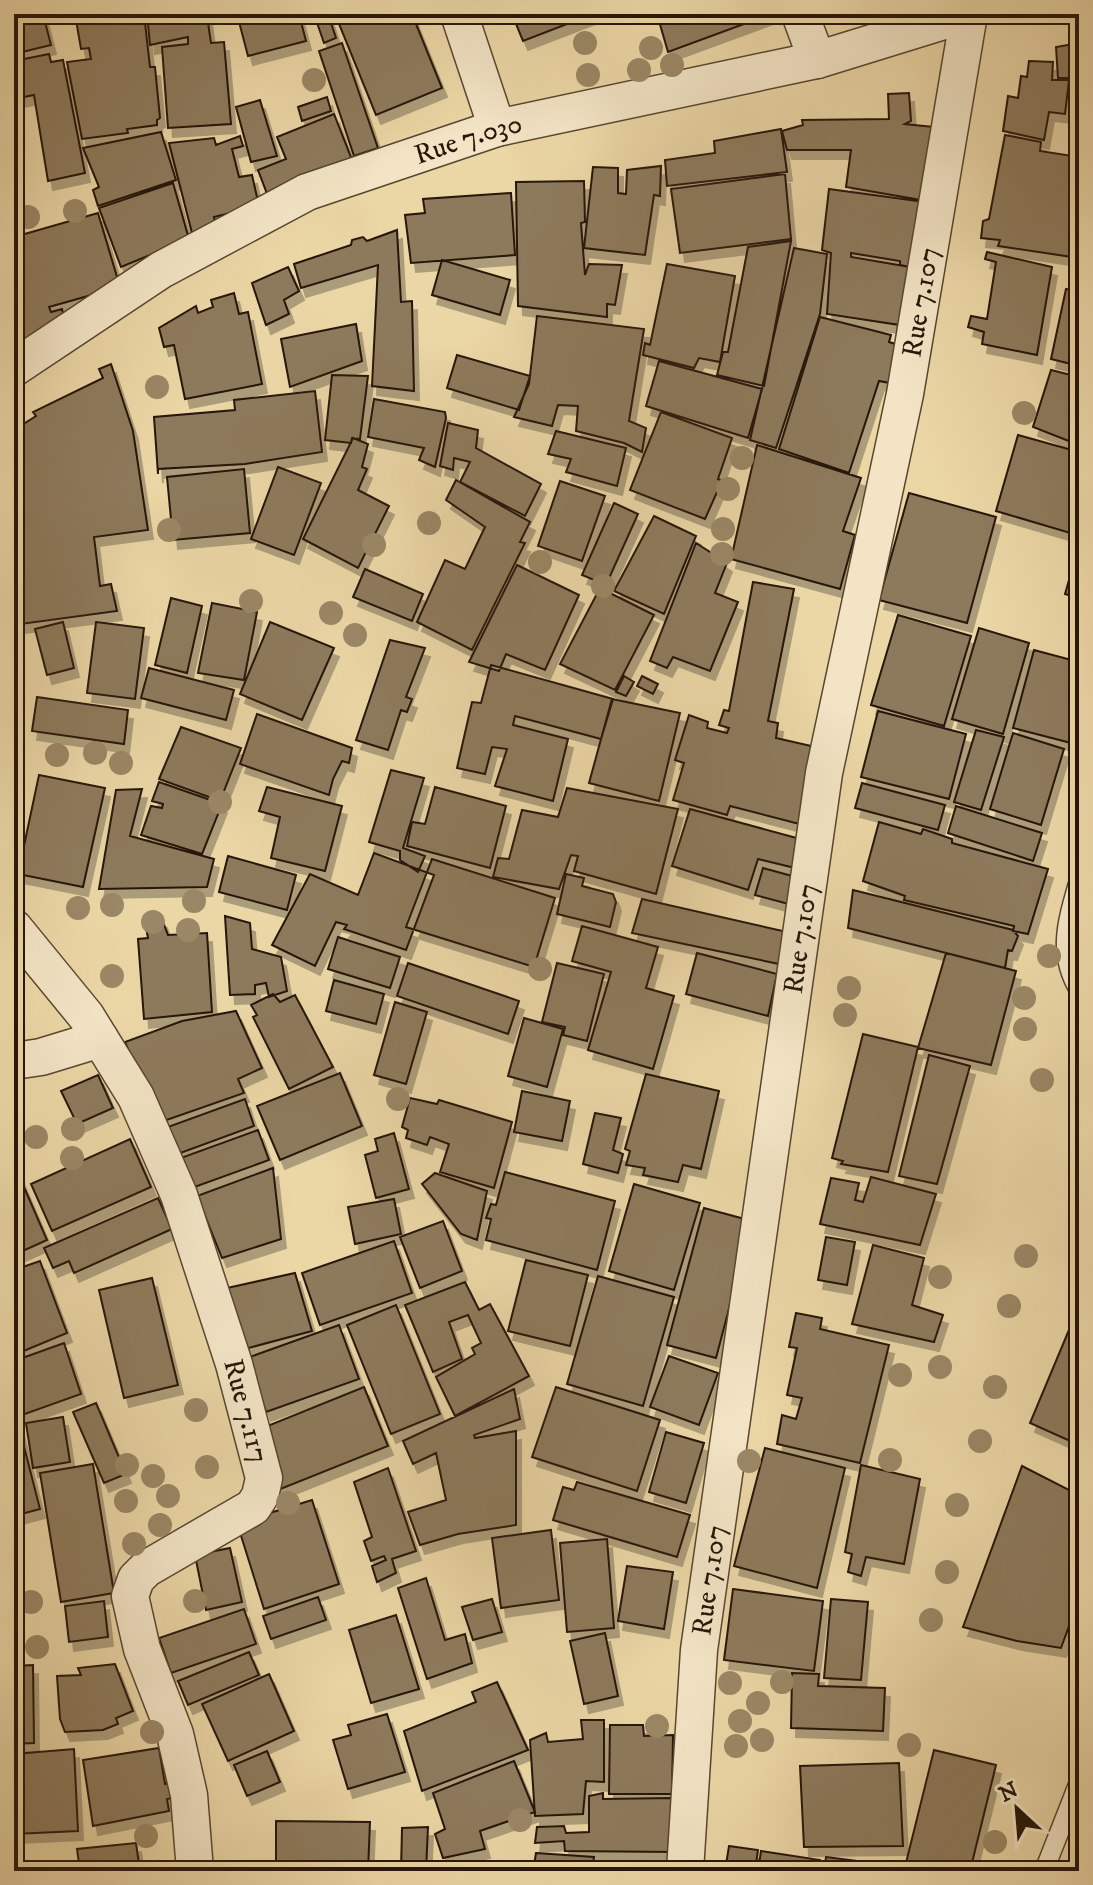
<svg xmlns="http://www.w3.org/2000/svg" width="1093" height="1885" font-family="'IM FELL DW Pica',serif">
<defs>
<filter id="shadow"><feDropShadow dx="5" dy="9" stdDeviation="0" flood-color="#0004"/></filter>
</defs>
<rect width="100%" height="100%" fill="#ebd6a6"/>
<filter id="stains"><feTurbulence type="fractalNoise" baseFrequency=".0025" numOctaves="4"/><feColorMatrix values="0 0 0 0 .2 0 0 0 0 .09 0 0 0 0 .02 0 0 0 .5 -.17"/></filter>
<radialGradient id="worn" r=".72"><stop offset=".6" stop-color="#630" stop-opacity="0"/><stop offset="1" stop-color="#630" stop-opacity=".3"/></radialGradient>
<path fill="#8d7a5b" stroke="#271609" stroke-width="2" fill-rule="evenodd" filter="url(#shadow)" d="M14 14H43L51 45 14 54Z
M75 14H144L150 67H155L160 118 157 120V125L127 129 128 133 82 139 67 62 91 59 89 48 81 49Z
M151 14H212L207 16 211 43 224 42 231 124 168 128 162 47 188 44V37L150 45 148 24 153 23Z
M237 14H299L306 41 248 56Z
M314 14H328L336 38 324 43Z
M335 14H412L442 88 376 115Z
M512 14H593L523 41Z
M657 14H771L668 52Z
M342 43 378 148 354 156 319 51Z
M1079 43V78H1058L1056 47Z
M49 54 51 62 63 60 85 173 48 181 34 95 14 99V61Z
M1029 61 1053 62 1052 80H1069L1065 114 1049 112 1044 140 1003 131 1008 96 1018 98 1021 76 1027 77Z
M909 93 911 121 905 124 944 128 921 200 846 187 851 150H787L782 131 803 125 802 120 889 119 888 94Z
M327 97 331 111 302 121 298 107Z
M260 100 277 156 251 162 236 107Z
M334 114 354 165 269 199 258 170 286 159 277 137Z
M781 129 787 172 667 186 665 160 715 153 714 141Z
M161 132 176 180 98 206 93 190 99 187 83 148Z
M1005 135 1041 142 1040 151 1079 157V258L998 246 1000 240 981 238 983 221 989 219Z
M240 136 243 146 232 149 239 177 252 175 259 206 214 217 216 227 193 237 169 143 214 138 216 145Z
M661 166 660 196 654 195 645 255 584 248 593 167 618 168V193L626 194 627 170Z
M785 174 791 239 680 253 671 189Z
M584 181 585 222 581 223 585 275 589 264 622 265 615 305 607 304V317L518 306 516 182Z
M173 183 189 239 121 267 99 208Z
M829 189 925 202 900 325 827 314 831 253 822 250ZM851 253 900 261V265L910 267 851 257Z
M511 193 515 255 411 263 405 215 425 213 423 199Z
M98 213 120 287 49 307 51 312 62 309 68 334 14 348V237Z
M397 230 401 302 412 301 414 391 372 386 378 265 301 288 294 264 351 245 352 240 363 237 367 241Z
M791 241 764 386 717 375 723 352H728L748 247Z
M794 248 827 254 820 314 776 448 750 440Z
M987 252 1052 267 1037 355 982 344 984 332 968 327 971 316 987 319 996 262 985 259Z
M442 260 510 280 500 315 432 295Z
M667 264 735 276 720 362 699 358 694 368 643 355 645 343 650 345Z
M288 267 299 291 284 300 289 314 266 325 252 283Z
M1066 289 1079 291V366L1051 359Z
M234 293 239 314 248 312 262 384 185 399 174 345 164 347 159 328 196 306 198 313 213 307 211 300Z
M537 316 644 329 629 421 646 428 642 452 624 443 576 431 578 406 558 405 552 426 514 417 529 384Z
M820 317 891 335 889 342 909 348 900 385 879 381 849 473 779 449Z
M356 324 362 361 290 387 281 339Z
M457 355 530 376 519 410 447 388Z
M659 361 762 389 748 438 646 406Z
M111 364 133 431 148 530 94 537 100 586 111 584 117 611 21 624 14 594V540L21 537 19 527H15L14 521V430L36 416 33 412 103 378 99 369Z
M1051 370 1079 377V445L1033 427Z
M332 375 368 376 360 439 352 438 351 443 325 440Z
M315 391 322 452 245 464 158 469V474L154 417 235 410 234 400Z
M374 399 445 412 446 418 435 467 419 460 424 448 368 437Z
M661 412 732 438 718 479 722 481 705 519 630 490Z
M448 423 478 430 476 448 541 484 525 516 460 482 470 462 454 458 453 470 440 466Z
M556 431 626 448 617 486 566 472 571 459 548 454Z
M1018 435 1079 452 1077 535 996 511Z
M353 438 368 444 362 467 367 469 358 490 389 506 358 568 303 539Z
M757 445 861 478 843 531 855 535 840 589 731 559Z
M278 467 321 483 294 555 251 539Z
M244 469 250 533 173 540 167 477Z
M456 480 530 522 520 542 525 543 472 650 417 622 445 560 465 569 485 527 446 500Z
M560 481 605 496 582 561 538 546Z
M909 493 996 517 967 623 879 600Z
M614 503 638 514 606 585 582 575Z
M654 516 696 536 664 614 614 591Z
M696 543 727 563 715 593 738 602 710 671 673 657 667 668 650 661Z
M1079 545V598L1065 594Z
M517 565 579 595 545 670 506 654 499 671 469 662Z
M365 569 423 594 412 621 353 597Z
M753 582 794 589 768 721 778 723 776 738 820 748 811 827 730 806 727 815 673 800 684 763 675 760 689 715 708 722 707 728 727 733 729 728 719 725 724 710 729 711Z
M600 588 654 615 615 690 560 664Z
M171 598 202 606 187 673 155 665Z
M212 603 257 612 244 680 198 673Z
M898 615 971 636 944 726 871 705Z
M63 622 74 668 47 675 35 629Z
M96 622 144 628 135 699 87 693Z
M270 622 334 648 302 720 240 694Z
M1079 626V653L1072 651Z
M979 628 1029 643 1003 734 952 719Z
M390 640 425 648 406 697 412 699 407 712 401 710 388 750 356 740Z
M1034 650 1079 662V712L1071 743 1013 728Z
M491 665 613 699 601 739 515 716 513 725 568 739 553 801 495 786 507 749 492 747 485 774 457 768 472 702 481 703Z
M149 668 234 690 226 720 141 698Z
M624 676 634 682 626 696 616 692Z
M642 676 658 684 653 694 637 686Z
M37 697 128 710 124 744 32 731Z
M612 699 680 713 659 801 589 783Z
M878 711 966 734 949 799 861 777Z
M257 714 352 748 349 763 342 761 333 779 329 795 240 764Z
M181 727 241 748 220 801 159 779Z
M976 730 1004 737 981 810 954 802Z
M1013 733 1064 749 1041 825 990 809Z
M391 770 424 778 403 848 425 856 418 872 400 860V851L369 842Z
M39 775 105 788 83 887 18 874Z
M159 782 222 804 202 854 141 835 151 806 162 808 163 804 152 801Z
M862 783 945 805 938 830 855 808Z
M267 787 342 806 325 871 271 858 280 817 259 811Z
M435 787 506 806 490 868 407 846 412 822 425 824Z
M567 788 678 809 656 894 574 871 578 856 571 855 559 889 493 877 498 858 509 859 522 810 558 817Z
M142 789 130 836 214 859 207 887 99 889 116 790Z
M956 806 1042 833 1033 861 948 833Z
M690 809 804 840 799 869 758 859 748 890 672 866Z
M879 822 921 834 923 829 952 839V843L1048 869 1028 934 1013 931 1014 926 904 900 905 896 863 881Z
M374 853 434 875 406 950 344 929 347 925 336 922 315 966 272 945 310 874 358 895Z
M228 856 296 875 287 910 219 892Z
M432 859 555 898 534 967 406 927Z
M763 868 803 879 796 906 755 895Z
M566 874 584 878 582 886 613 894 616 902 610 927 557 914Z
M853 890 1013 930 1018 936 1012 951 1008 950 1005 968 848 928Z
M642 899 787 932 779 964 632 933Z
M225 916 250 923 252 949 281 957 287 991 269 997 266 983 255 985V994L230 995Z
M162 919 168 935 207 933 212 1012 144 1019 138 939 148 938 145 922Z
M582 926 658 947 646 988 674 996 653 1069 588 1050 611 972 572 961Z
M338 937 400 957 390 988 328 969Z
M697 953 777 974 768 1016 686 994Z
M946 953 1016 971 991 1065 918 1048Z
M408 963 519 1001 508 1034 397 996Z
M557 963 604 974 587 1041 563 1035 565 1027 542 1022Z
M334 980 384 994 376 1024 326 1011Z
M273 994 280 1002 295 995 333 1067 289 1089 253 1017 257 1015 251 1005Z
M395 1002 427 1012 406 1084 374 1075Z
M236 1011 262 1068 238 1079 244 1093 158 1123 125 1042 182 1021Z
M524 1018 563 1029 547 1087 508 1076Z
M863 1034 918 1047 888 1172 841 1164 843 1161 832 1158Z
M929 1055 970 1066 937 1184 899 1176Z
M340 1073 362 1126 280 1160 257 1106Z
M646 1074 719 1091 701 1169 683 1165 678 1182 643 1175 645 1168 626 1165 630 1151 625 1149Z
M98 1075 113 1108 77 1124 61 1091Z
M522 1091 570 1101 562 1141 514 1132Z
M410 1098 437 1104 439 1100 512 1122 494 1188 440 1172 449 1144 430 1137 427 1145 406 1138 408 1130 402 1127Z
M245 1099 254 1126 175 1155 165 1128Z
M595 1113 621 1118 613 1150 623 1154 618 1173 583 1164Z
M258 1130 269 1160 189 1189 178 1159Z
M394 1133 409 1189 376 1198 365 1155 378 1151 375 1139Z
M130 1139 151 1187 52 1231 31 1184Z
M14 1164 47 1240 14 1255Z
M273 1168 281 1239 222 1258 197 1196Z
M505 1172 615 1201 597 1270 486 1240 491 1219 486 1218 491 1204 496 1205Z
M435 1173 487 1191 477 1240 461 1234 422 1184Z
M871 1177 936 1194 920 1245 820 1224 831 1178 859 1183 855 1200 863 1202Z
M634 1184 700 1203 674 1290 609 1271Z
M158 1198 172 1229 74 1273 69 1261 53 1268 44 1248Z
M394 1199 401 1234 355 1244 348 1207Z
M704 1208 752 1221 716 1358 667 1345Z
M443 1221 462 1271 420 1288 400 1237Z
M826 1237 855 1242 847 1285 818 1280Z
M394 1241 412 1293 320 1325 302 1273Z
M873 1245 924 1258 912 1305 943 1315 934 1342 852 1324Z
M526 1260 588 1275 570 1346 508 1331Z
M40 1261 67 1333 14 1355V1270Z
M295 1273 312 1331 241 1350 227 1288Z
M598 1276 674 1297 643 1406 567 1384Z
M152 1278 178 1385 124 1398 99 1290Z
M465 1282 479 1310 490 1304 529 1376 455 1416 436 1377 475 1354 472 1348 481 1343 468 1315 449 1322 462 1359 433 1372 405 1305Z
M396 1305 440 1414 391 1434 347 1325Z
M1079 1306V1445L1030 1423Z
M796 1313 822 1318 820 1329 889 1345 860 1463 777 1444 782 1415 796 1419 802 1398 787 1395 797 1348 789 1347Z
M339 1325 359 1379 266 1412 247 1358Z
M64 1343 81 1394 22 1415 14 1390V1361Z
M669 1356 718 1373 699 1425 650 1407Z
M364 1387 388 1446 278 1490 255 1431Z
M556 1387 660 1420 637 1491 532 1457Z
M514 1389 520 1419 474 1435 475 1438 516 1431V1525L458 1534 420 1545 408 1512 446 1500 436 1453 413 1464 403 1441Z
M96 1403 126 1474 104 1483 73 1412Z
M63 1417 70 1462 33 1468 26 1423Z
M19 1427 40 1509 14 1516V1429Z
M666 1432 704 1443 686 1503 649 1492Z
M765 1448 845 1468 817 1588 734 1566Z
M93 1464 114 1593 61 1602 40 1473Z
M861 1465 920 1479 904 1564 866 1557 861 1576 848 1572 852 1554 845 1552Z
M1022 1466 1079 1495V1599L1061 1648 1017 1641 963 1627Z
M388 1468 416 1551 392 1559 396 1573 377 1582 372 1566 386 1560 384 1556 371 1561 364 1541 372 1537 354 1482Z
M577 1482 690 1515 677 1557 553 1520 563 1487 574 1490Z
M312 1500 339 1584 264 1609 237 1523Z
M551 1530 559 1600 501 1608 492 1538Z
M607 1539 614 1628 567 1632 560 1543Z
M230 1548 242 1602 206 1610 195 1555Z
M627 1566 673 1572 664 1629 618 1621Z
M426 1578 445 1640 465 1634 472 1663 427 1679 398 1588Z
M733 1589 823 1601 814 1671 724 1660Z
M318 1597 326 1620 271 1639 263 1616Z
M492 1599 502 1632 473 1640 462 1607Z
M831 1599 868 1602 861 1680 824 1678Z
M104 1601 108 1637 69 1642 65 1606Z
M244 1609 256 1644 171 1673 159 1638Z
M396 1615 419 1689 371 1703 349 1630Z
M605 1633 618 1696 584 1704 570 1641Z
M249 1652 259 1675 188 1705 178 1681Z
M115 1664 133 1711 116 1718 118 1724 103 1730 65 1732 60 1719 57 1676 81 1675 78 1668Z
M33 1665 34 1743 14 1744V1666Z
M792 1673 819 1674 818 1686 885 1688 883 1731 791 1728Z
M269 1674 294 1731 228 1761 202 1704Z
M497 1682 528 1750 422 1791 404 1731 476 1702 472 1692Z
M387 1714 405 1772 348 1789 333 1740 351 1735 348 1725Z
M581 1720H604V1782L586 1781 583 1814 535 1816 530 1740 546 1733 548 1742 583 1739Z
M610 1725H643L644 1736 673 1735 672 1794H609Z
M159 1748 165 1784 178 1780 182 1796 167 1799 169 1811 93 1826 83 1760Z
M74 1749 78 1831 14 1834V1754Z
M934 1750 996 1765 970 1871H904Z
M267 1751 280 1782 247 1796 234 1765Z
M514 1761 535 1812 480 1831 485 1849 443 1858 435 1834 445 1829 433 1793Z
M899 1763 903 1846 804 1847 800 1766Z
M603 1793V1799L672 1798 674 1852 565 1851 564 1841 535 1843 537 1827 564 1826 566 1833 589 1832V1796Z
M276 1821 370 1822 368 1871H276Z
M428 1827 426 1871H401L402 1828Z
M136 1843 139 1864 159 1861V1871H80L77 1849Z
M729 1846 758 1850 755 1871H725Z
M761 1851 820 1860 819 1871H758Z
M536 1853 594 1857 592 1871H533Z
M826 1857 896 1866V1871H824Z"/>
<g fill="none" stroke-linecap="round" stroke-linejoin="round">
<defs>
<path id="service" d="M1079 880C1068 919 1056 952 1079 990
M1044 1871 1079 1782"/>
<g id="minor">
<path d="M459 14 497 128"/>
<path d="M800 14 817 60"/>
<path id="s1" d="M14 368 161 270 307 192 497 128 817 60 966 14"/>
<path id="s2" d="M14 928 86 1016 136 1097 179 1195 234 1364 264 1478 260 1496 253 1507 146 1569 136 1579 130 1596 142 1649 175 1734 189 1795 195 1871"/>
<path d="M14 1061 41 1057 100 1039"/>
<path id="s3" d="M685 1871 699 1650 824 773 905 394 969 14"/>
</g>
</defs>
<use href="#service" stroke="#584630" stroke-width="21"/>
<use href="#minor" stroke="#584630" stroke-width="39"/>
<use href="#service" stroke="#f2e4c5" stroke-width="18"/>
<use href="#minor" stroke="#f2e4c5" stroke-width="36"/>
</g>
<g fill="#9a8765">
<circle cx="585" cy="43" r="12"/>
<circle cx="651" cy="48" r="12"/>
<circle cx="672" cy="65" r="12"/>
<circle cx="639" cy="70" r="12"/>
<circle cx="588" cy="75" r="12"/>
<circle cx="314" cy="80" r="12"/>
<circle cx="75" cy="211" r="12"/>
<circle cx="28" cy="217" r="12"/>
<circle cx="157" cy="387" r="12"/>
<circle cx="1024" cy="413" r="12"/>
<circle cx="742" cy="458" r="12"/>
<circle cx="728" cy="489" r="12"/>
<circle cx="429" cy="523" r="12"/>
<circle cx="723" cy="529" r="12"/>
<circle cx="169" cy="530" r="12"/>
<circle cx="374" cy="545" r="12"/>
<circle cx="722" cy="554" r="12"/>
<circle cx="540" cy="562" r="12"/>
<circle cx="603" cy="586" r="12"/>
<circle cx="251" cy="601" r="12"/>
<circle cx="331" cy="613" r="12"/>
<circle cx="355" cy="635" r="12"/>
<circle cx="95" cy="753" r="12"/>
<circle cx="57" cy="755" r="12"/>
<circle cx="121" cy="763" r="12"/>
<circle cx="220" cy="802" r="12"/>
<circle cx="194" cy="901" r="12"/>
<circle cx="112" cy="905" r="12"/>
<circle cx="78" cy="908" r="12"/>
<circle cx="153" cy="922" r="12"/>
<circle cx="188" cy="930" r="12"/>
<circle cx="1049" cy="956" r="12"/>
<circle cx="540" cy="969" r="12"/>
<circle cx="112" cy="976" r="12"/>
<circle cx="849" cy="988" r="12"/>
<circle cx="1024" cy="998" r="12"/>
<circle cx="845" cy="1015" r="12"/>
<circle cx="1025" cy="1029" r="12"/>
<circle cx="1042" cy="1080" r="12"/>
<circle cx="398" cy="1099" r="12"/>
<circle cx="73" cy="1129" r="12"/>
<circle cx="36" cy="1137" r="12"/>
<circle cx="72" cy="1158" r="12"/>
<circle cx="1026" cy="1256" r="12"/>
<circle cx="940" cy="1277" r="12"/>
<circle cx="1009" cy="1306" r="12"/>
<circle cx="940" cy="1367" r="12"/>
<circle cx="900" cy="1375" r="12"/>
<circle cx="995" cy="1387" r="12"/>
<circle cx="196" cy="1410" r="12"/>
<circle cx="980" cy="1441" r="12"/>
<circle cx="890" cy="1460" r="12"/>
<circle cx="749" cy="1461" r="12"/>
<circle cx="127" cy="1465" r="12"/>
<circle cx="207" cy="1467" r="12"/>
<circle cx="153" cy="1476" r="12"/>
<circle cx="168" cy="1496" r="12"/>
<circle cx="126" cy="1501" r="12"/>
<circle cx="288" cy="1503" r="12"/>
<circle cx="957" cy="1505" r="12"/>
<circle cx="160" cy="1525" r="12"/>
<circle cx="134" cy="1544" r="12"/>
<circle cx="947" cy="1572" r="12"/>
<circle cx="195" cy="1601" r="12"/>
<circle cx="31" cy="1602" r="12"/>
<circle cx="931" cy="1620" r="12"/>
<circle cx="37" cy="1647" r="12"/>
<circle cx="782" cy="1682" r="12"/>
<circle cx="730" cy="1683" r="12"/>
<circle cx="758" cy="1703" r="12"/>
<circle cx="740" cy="1721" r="12"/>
<circle cx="657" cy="1726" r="12"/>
<circle cx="152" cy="1732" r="12"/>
<circle cx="762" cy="1740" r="12"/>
<circle cx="909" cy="1745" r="12"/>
<circle cx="736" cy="1746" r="12"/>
<circle cx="520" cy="1820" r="12"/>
<circle cx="146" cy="1836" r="12"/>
<circle cx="995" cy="1842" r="12"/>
</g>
<g text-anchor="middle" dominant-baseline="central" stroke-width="7" stroke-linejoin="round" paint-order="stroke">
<g font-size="28" fill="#271609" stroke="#f2e4c5">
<text stroke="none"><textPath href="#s1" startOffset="512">Rue 7.030</textPath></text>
<text stroke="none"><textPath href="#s3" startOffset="1588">Rue 7.107</textPath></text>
<text stroke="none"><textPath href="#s3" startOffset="940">Rue 7.107</textPath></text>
<text stroke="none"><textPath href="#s2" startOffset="542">Rue 7.117</textPath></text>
<text stroke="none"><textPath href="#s3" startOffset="292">Rue 7.107</textPath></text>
</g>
</g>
<rect width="1093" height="1885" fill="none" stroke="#ebd6a6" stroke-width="48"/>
<rect x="16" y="16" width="1061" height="1853" fill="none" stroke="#271609" stroke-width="4"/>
<rect x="24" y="24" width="1045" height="1837" fill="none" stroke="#271609" stroke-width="2"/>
<g transform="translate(1017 1809) rotate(334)" stroke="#f2e4c5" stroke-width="6" paint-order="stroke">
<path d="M0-6L14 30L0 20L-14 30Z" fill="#271609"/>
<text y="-12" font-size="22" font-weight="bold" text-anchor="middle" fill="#271609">N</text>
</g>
<rect width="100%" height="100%" filter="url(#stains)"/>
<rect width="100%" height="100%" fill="url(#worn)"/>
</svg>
